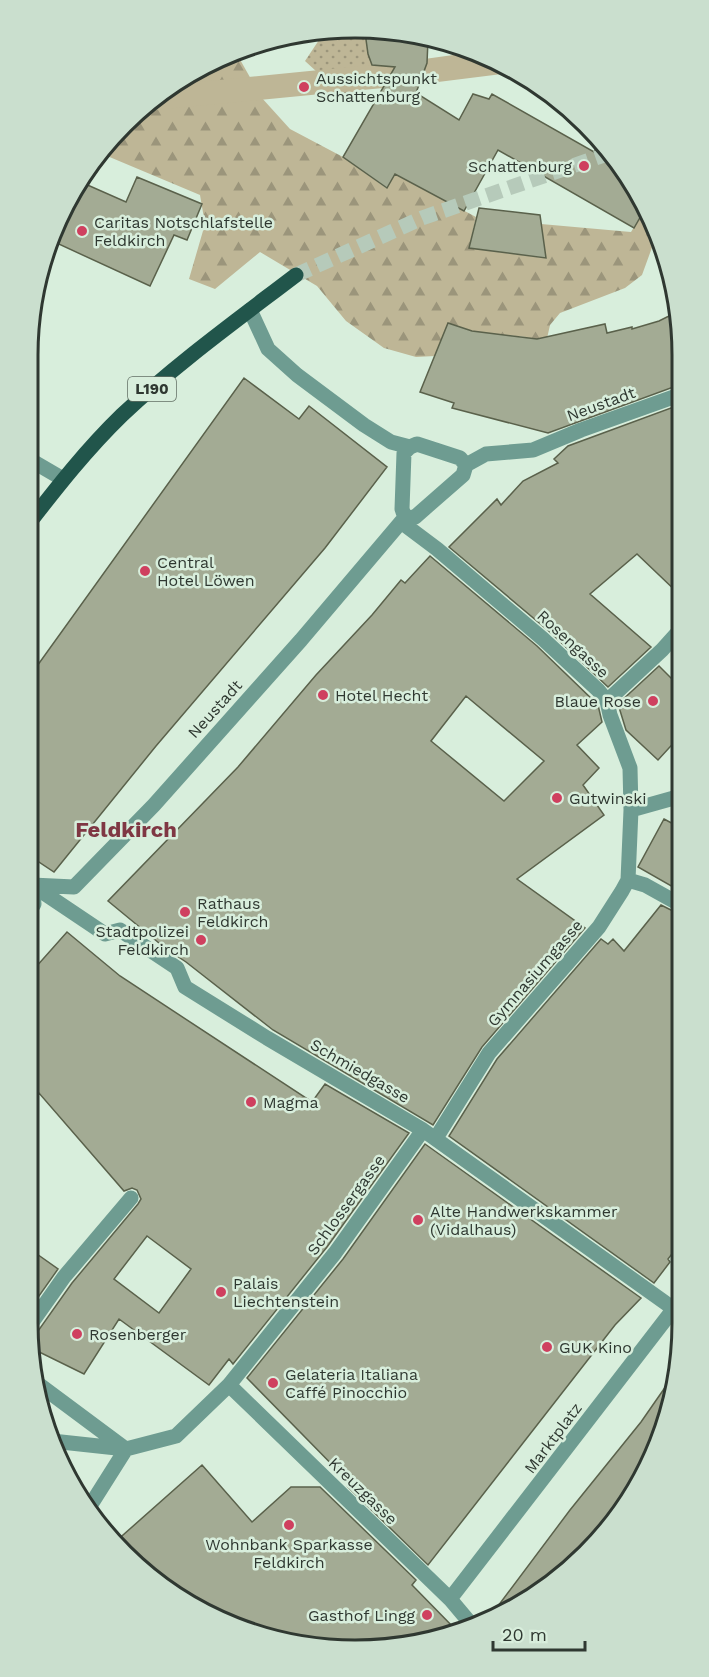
<svg xmlns="http://www.w3.org/2000/svg" width="709" height="1677" font-family="'Work Sans',sans-serif">
<defs>
<pattern id="grass-dots" width="8" height="8" patternUnits="userSpaceOnUse" patternTransform="scale(1.5)"><rect width="8" height="8" fill="#beb696"/><path d="M2 2h.1M6 6h.1" fill="none" stroke="#9b957b" stroke-width="1.8" stroke-linecap="round"/></pattern>
<pattern id="forest-firs" width="22" height="20" patternUnits="userSpaceOnUse" patternTransform="scale(1.5)"><rect width="22" height="20" fill="#beb696"/><path d="M5 1l3.5 6h-7zM16 11l3.5 6h-7z" fill="#9b957b"/></pattern>
</defs>
<rect width="100%" height="100%" fill="#d8eedc"/>
<path fill="url(#grass-dots)" d="M333 28 360 31 367 36 372 65 352 104 305 61 321 37 315 33Z"/>
<path fill="url(#forest-firs)" d="M239 53 238 56 261 97 290 129 343 157 386 188 395 174 476 217 469 248 545 258 541 224 631 232 646 207 659 245 654 242 642 275 625 288 560 313 550 325 546 343 526 337 483 333 435 356 416 357 384 348 346 321 317 286 260 252 215 289 189 279 205 224 200 195 100 153 108 139 209 61Z"/>
<path fill="#beb696" d="M475 52 517 72 414 85 155 110 154 103 179 84 410 61Z"/>
<path fill="#a3ab94" stroke="#5a614b" stroke-width="1.5" fill-rule="evenodd" d="M365 32 428 40 427 63 416 93 459 120 473 94 489 99 492 94 594 152 601 139 646 207 634 228 498 150 464 211 395 174 387 188 343 157 395 67 372 65 368 54Z
M137 177 202 204 187 240 174 235 150 286 50 240 83 183 126 202Z
M479 208 540 215 546 258 469 248Z
M679 311V385L548 433 452 408 454 403 420 392 448 323 472 331 537 339 605 324 607 333 632 327V329L659 321Z
M244 378 299 419 309 406 387 467 325 548 156 746 54 872 27 854V680Z
M679 405 680 595 637 554 590 594 651 647 608 687 550 632 449 547 497 499 501 505 523 481 558 463 554 459 568 446Z
M430 556 537 646 598 705 602 722 577 745 599 768 583 785 604 815 517 879 585 928 482 1047 433 1125 273 1030 186 962 165 948 108 901 238 767 316 675 372 615 401 580 405 583ZM466 696 544 761 504 801 431 741Z
M659 666 680 687V736L658 760 626 730 618 704Z
M664 819 681 828V894L674 890 675 888 638 867Z
M661 905 681 915 682 1241 668 1259 670 1262 654 1283 449 1136 497 1059 601 939 608 944 613 939 624 951Z
M67 932 120 976 312 1102 325 1084 409 1133 327 1247 233 1364 229 1359 209 1385 119 1319 84 1374 31 1348 29 1337 36 1334 72 1283 138 1204 141 1199 137 1190 132 1188 124 1191 39 1093 27 1106V977ZM147 1236 191 1269 159 1313 114 1279Z
M425 1144 641 1298 615 1325 428 1565 348 1487 353 1486 247 1378 343 1259Z
M27 1247 58 1269 27 1313Z
M673 1376 665 1427 614 1522 519 1606 494 1615 492 1614 570 1510 641 1422Z
M202 1465 252 1522 291 1487H320L416 1580 412 1585 456 1630 418 1644 311 1647 191 1606 114 1543Z"/>
<g fill="none" stroke-linecap="round" stroke-linejoin="round">
<path stroke="#b6caba" stroke-width="15" stroke-dasharray="15 8" stroke-linecap="butt" d="M296 275 422 218 610 153"/>
<path stroke="#6e9c91" stroke-width="15" d="M250 310 268 349 297 375 364 425 391 442 410 447
M27 458 63 479
M405 518 402 509 404 453 410 447 417 444 460 458 466 465
M401 522 437 549 543 639 598 690 607 701 610 715 630 768 631 810 628 880 622 891 599 927 489 1053 436 1138
M607 701 662 650 680 630
M631 810 681 796
M628 880 645 885 681 905
M32 885 74 887 154 805 301 640 401 522 405 518 415 517 463 475 466 465 486 454 533 450 581 430 679 395
M32 885 105 934 120 930 177 968 185 987 267 1038 423 1130 674 1309
M27 915 34 904 32 885
M28 1328 64 1277 131 1198
M37 1383 123 1447
M229 1385 450 1599 471 1624
M52 1441 126 1449 176 1436 229 1385 335 1253 423 1130
M90 1506 126 1449
M450 1599 682 1298"/>
<path stroke="#21554b" stroke-width="15" d="M27 526C57 487 87 449 122 415 176 364 237 320 296 275"/>
</g>
<g fill="#cf405f" stroke="#d8eedc" stroke-width="2">
<circle cx="304" cy="87" r="6"/>
<circle cx="584" cy="166" r="6"/>
<circle cx="82" cy="231" r="6"/>
<circle cx="145" cy="571" r="6"/>
<circle cx="323" cy="695" r="6"/>
<circle cx="653" cy="701" r="6"/>
<circle cx="557" cy="798" r="6"/>
<circle cx="185" cy="912" r="6"/>
<circle cx="201" cy="940" r="6"/>
<circle cx="251" cy="1102" r="6"/>
<circle cx="418" cy="1220" r="6"/>
<circle cx="221" cy="1292" r="6"/>
<circle cx="77" cy="1334" r="6"/>
<circle cx="547" cy="1347" r="6"/>
<circle cx="273" cy="1383" r="6"/>
<circle cx="289" cy="1525" r="6"/>
<circle cx="427" cy="1615" r="6"/>
</g>
<g text-anchor="middle" dominant-baseline="central" stroke-width="5" stroke-linejoin="round" paint-order="stroke">
<rect fill="#d8eedc" stroke="#626f64" stroke-width="1.5" x="128" y="377" width="48" height="24" rx="4.5"/>
<g font-size="15" font-weight="bold" fill="#2f3831">
<text x="152" y="389">L190</text>
</g>
<g font-size="16" fill="#2f3831" stroke="#d8eedc" text-anchor="start">
<text x="316" y="78">Aussichtspunkt<tspan x="316" dy="18">Schattenburg</tspan></text>
<text x="572" y="166" text-anchor="end">Schattenburg</text>
<text x="94" y="222">Caritas Notschlafstelle<tspan x="94" dy="18">Feldkirch</tspan></text>
<text x="157" y="562">Central<tspan x="157" dy="18">Hotel Löwen</tspan></text>
<text x="335" y="695">Hotel Hecht</text>
<text x="641" y="701" text-anchor="end">Blaue Rose</text>
<text x="569" y="798">Gutwinski</text>
<text x="197" y="903">Rathaus<tspan x="197" dy="18">Feldkirch</tspan></text>
<text x="189" y="931" text-anchor="end">Stadtpolizei<tspan x="189" dy="18">Feldkirch</tspan></text>
<text x="263" y="1102">Magma</text>
<text x="430" y="1211">Alte Handwerkskammer<tspan x="430" dy="18">(Vidalhaus)</tspan></text>
<text x="233" y="1283">Palais<tspan x="233" dy="18">Liechtenstein</tspan></text>
<text x="89" y="1334">Rosenberger</text>
<text x="559" y="1347">GUK Kino</text>
<text x="285" y="1374">Gelateria Italiana<tspan x="285" dy="18">Caffé Pinocchio</tspan></text>
<text x="289" y="1544" text-anchor="middle">Wohnbank Sparkasse<tspan x="289" dy="18">Feldkirch</tspan></text>
<text x="415" y="1615" text-anchor="end">Gasthof Lingg</text>
</g>
<g font-size="16" fill="#2f3831" stroke="#d8eedc">
<text transform="translate(601 404) rotate(-20)">Neustadt</text>
<text transform="translate(573 644) rotate(43)">Rosengasse</text>
<text transform="translate(215 709) rotate(-48)">Neustadt</text>
<text transform="translate(535 973) rotate(-49)">Gymnasiumgasse</text>
<text transform="translate(360 1071) rotate(30)">Schmiedgasse</text>
<text transform="translate(346 1205) rotate(-54)">Schlossergasse</text>
<text transform="translate(553 1438) rotate(-53)">Marktplatz</text>
<text transform="translate(363 1491) rotate(44)">Kreuzgasse</text>
</g>
<g font-size="22" font-weight="bold" fill="#7f3743" stroke="#d8eedc">
<text x="126" y="829">Feldkirch</text>
</g>
</g>
<path d="M0 0H709V1677H0ZM355 38H355A317 317 0 0 1 672 355V1323A317 317 0 0 1 355 1640H355A317 317 0 0 1 38 1323V355A317 317 0 0 1 355 38Z" fill="#cadfce" fill-rule="evenodd"/>
<path fill="none" stroke="#2f3831" stroke-width="3" d="M355 38H355A317 317 0 0 1 672 355V1323A317 317 0 0 1 355 1640H355A317 317 0 0 1 38 1323V355A317 317 0 0 1 355 38Z"/>
<path d="M493 1641v9h92v-9" fill="none" stroke="#2f3831" stroke-width="3"/>
<text x="502" y="1641" font-size="18" fill="#2f3831" stroke="#d8eedc" stroke-width="4.5" paint-order="stroke">20 m</text>
</svg>
